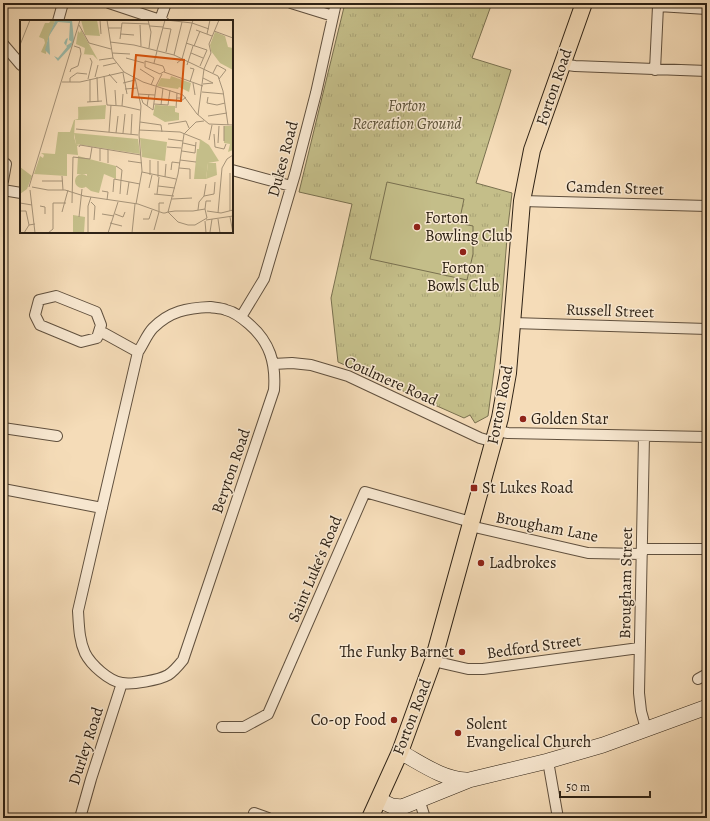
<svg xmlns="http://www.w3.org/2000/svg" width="710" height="821" font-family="Alegreya,serif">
<defs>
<pattern id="grass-tufts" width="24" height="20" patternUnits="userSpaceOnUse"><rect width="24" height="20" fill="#c4be89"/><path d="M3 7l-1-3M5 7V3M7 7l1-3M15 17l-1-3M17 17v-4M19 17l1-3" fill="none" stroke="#a9a375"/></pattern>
</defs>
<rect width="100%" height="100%" fill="#f5dcb8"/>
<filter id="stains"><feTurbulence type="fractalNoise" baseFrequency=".005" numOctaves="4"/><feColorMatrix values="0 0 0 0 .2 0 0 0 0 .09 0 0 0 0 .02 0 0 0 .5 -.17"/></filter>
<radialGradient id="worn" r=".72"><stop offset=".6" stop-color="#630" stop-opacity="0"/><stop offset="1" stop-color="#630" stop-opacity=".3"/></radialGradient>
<path fill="url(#grass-tufts)" stroke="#79704f" d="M345 3H492L472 58 511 70 476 183 512 193 508 226 500 325 488 416 475 423 470 415 464 418 338 362 331 298 352 204 299 192Z"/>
<path fill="#c4be89" stroke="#79704f" d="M387 182 464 199 459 223 473 226V254L467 280 370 259Z"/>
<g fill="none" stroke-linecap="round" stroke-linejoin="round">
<defs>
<path id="street" d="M109 3 163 21
M291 3 333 16
M160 20 166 3
M58 21 63 3
M3 44 21 65
M561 64 575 66 707 71
M655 70 658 6 707 9
M232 170 291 186
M3 181 6 164
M3 190 21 193
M522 201 707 206
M56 296 96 312 101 325 97 338 81 342 40 325 35 315 39 300Z
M210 307C215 308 221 308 226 310 235 312 242 318 249 324 270 342 276 363 274 390L183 660C179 665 173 672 168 675 159 680 132 685 122 683 109 681 91 665 85 653 79 640 79 626 78 611L138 352C143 345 147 334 153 328 170 311 187 308 210 307Z
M241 317 264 279 295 174 316 93 336 3
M513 323 707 329
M100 331 138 352
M273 364 292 363 311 365 348 376 480 438 494 442
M3 428 57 436
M497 431 508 433 707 437
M644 436 639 693 641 711 646 729
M3 489 102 508
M470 526 588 553 642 554
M642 549H707
M433 661 468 669H483L639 648
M698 679 707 674
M222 727H244L268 714 365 492 471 522
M548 761 558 818
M419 799 425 818
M254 813 268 818
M80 818 91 779 122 683"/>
<path id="secondary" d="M400 752C421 763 442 779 466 780
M379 800 392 806 402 807 469 780 548 761 603 745 707 707"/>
<path id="primary" d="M370 818 400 752 433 661 500 418 508 373 522 201 532 150 584 3"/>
</defs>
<use href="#street" stroke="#60503e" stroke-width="12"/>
<use href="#secondary" stroke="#2e2215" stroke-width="16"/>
<use href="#primary" stroke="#2e2215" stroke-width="18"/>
<use href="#street" stroke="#f8e8d1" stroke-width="10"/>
<use href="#secondary" stroke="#f8e8d1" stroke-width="15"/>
<use href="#primary" stroke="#f5dcb8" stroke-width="16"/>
</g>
<g fill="#8f2418" stroke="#f8e8d1" stroke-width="1.5">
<circle cx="417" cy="227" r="4"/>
<circle cx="463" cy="252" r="4"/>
<circle cx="523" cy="419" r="4"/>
<rect x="470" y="484" width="8" height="8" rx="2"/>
<circle cx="481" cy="563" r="4"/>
<circle cx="462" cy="652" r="4"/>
<circle cx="394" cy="720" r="4"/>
<circle cx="458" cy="733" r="4"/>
</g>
<g text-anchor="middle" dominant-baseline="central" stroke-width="3" stroke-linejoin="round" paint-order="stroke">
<g font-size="16" fill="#2e2215" stroke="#f8e8d1">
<text transform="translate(554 87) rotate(-71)">Forton Road</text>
<text transform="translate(283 159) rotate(-75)">Dukes Road</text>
<text transform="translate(615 188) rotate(2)">Camden Street</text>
<text transform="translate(610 311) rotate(2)">Russell Street</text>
<text transform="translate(391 381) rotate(24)">Coulmere Road</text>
<text transform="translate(500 405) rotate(-79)">Forton Road</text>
<text transform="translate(231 471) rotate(-71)">Beryton Road</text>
<text transform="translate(547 527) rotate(11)">Brougham Lane</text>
<text transform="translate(315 569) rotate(-67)">Saint Luke's Road</text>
<text transform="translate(626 583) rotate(-89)">Brougham Street</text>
<text transform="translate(534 647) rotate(-8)">Bedford Street</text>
<text transform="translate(412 717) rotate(-69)">Forton Road</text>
<text transform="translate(86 746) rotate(-72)">Durley Road</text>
</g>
<g font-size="16" font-style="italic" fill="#5b5138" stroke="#f8e8d1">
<text x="407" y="106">Forton<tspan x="407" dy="18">Recreation Ground</tspan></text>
</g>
<g font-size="16" fill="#2e2215" stroke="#f8e8d1" text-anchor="start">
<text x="425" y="218">Forton<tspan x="425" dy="18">Bowling Club</tspan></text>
<text x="463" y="268" text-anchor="middle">Forton<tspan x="463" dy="18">Bowls Club</tspan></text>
<text x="531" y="419">Golden Star</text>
<text x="482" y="488">St Lukes Road</text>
<text x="489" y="563">Ladbrokes</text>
<text x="454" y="652" text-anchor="end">The Funky Barnet</text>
<text x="386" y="720" text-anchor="end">Co-op Food</text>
<text x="466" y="724">Solent<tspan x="466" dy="18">Evangelical Church</tspan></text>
</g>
</g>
<g transform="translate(20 20)">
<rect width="213" height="213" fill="#f5dcb8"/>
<path d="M195 12 205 16 208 27 213 28V50L200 43 191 31 190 25ZM151 56 171 63 169 72 159 67 158 69 137 66 141 58 150 59ZM65 86 59 87 58 100H55L54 117 56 124 60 125 57 126 58 135 47 134V156L14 154 20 136 23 138 24 135 21 133 35 134 38 112H50L54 100 58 99V87ZM204 106H213V130L208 132 210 124 204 123ZM180 119 189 125 199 141 188 143 186 159H174L177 129H179ZM58 136 96 146V159L84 154 79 173 71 171 66 167 67 154H57ZM0 147 12 156 7 169 0 174ZM53 195 65 197 64 213 53 212Z" fill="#c4be89"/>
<path d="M31 0H49L35 1 27 22 26 34 21 32 25 23 24 19 19 17 25 3H29ZM61 10 69 24 78 40 73 35 62 34H64L65 28 56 24 58 11 60 13Z" fill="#c4be89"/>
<path d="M54 113 118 119 120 134 56 124ZM120 118 147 122 145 141 122 137Z" fill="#c4be89"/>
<path d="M61 0H77L80 16 65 15ZM86 85 85 99 58 100 59 87ZM135 85 155 86V92L159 93V100L145 102 133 95ZM188 143H196L197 155 186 159ZM55 161a7 7 0 1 1 14 0a7 7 0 1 1-14 0Z" fill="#c4be89"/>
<path d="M52 0 54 21 51 27 38 41 34 36 38 38 47 27 44 23 46 19 48 18 46 26 52 22 49 20 50 3 38 2 29 16 30 35 25 30 29 15 35 1Z" fill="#9dbcab"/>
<path fill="none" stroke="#a59277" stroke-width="1" d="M80 0 81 14M87 0 93 38 104 52 123 62 163 75 177 94 189 104 213 105M128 0 131 12 129 28M146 0 172 3 189 9M59 5 69 23 91 29M120 5 121 26M130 6 143 7M88 8H101M143 8 151 9 146 32M176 10 192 16M194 11 213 18M101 14 114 15M187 14 190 0M100 19 102 3 129 4M90 22 114 25 154 35 198 56 203 71 208 105M166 23 187 30 180 46M0 25 10 0M174 26 180 11M137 30 145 0M92 33 110 34M171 33 183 38M154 35 162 2M106 38 124 43M79 40 93 38M125 41 143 46 145 51 140 54 125 47ZM134 43 137 31M157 43 162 39 173 0M167 45 173 26M83 46 96 43M120 49 134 58 131 65M50 52 51 49 58 46 61 34 60 28 54 26M144 52 183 66M103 53 107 74M193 53 197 45 206 50 199 59M89 54 97 63M84 56 87 85 102 86 120 90M75 57 78 45M77 57 78 82M115 58 121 86 119 115 122 151 116 184M68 59 72 42 70 38M70 59V82M42 62H60L104 52M50 62V58L57 53 67 54M170 62 174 49 170 48M103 63 115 60M173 63 175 75M183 64 193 63 183 58M136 66 142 54M105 69 117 68M95 70 96 85M182 72 204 74M118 74 135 75M121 77 123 83 133 90 136 67M188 77 187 83 197 85 205 83M157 78H161L160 82 166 77M67 82 82 81M134 84 148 85 150 70M141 85 143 68M102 86 103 74M127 86 129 74M156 88 157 73M178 95 184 49 191 33 189 24 199 0M188 96 207 93M120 102 141 105 142 112M148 104 166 101 169 108M56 109 118 115M119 110 160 112 180 120M89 112 91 85M96 113 98 96M103 113 105 94M111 114 112 94M164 114 176 102 184 101M194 114 195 127 204 129 206 124M148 119 163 121M189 120 192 105M204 121V106M163 123 176 126M198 123 199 106M59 127 60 125 121 135M147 127 161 128M88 130V143M162 131 175 133 176 122M130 140V155M160 140 176 142M80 141V128M108 141 122 143M96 146 102 150 101 160M159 148 170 149V159M151 150 152 142 160 143M122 152 156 159M42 156 43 170M138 157V141M145 157 146 144M22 161H43M138 166 155 168M9 167 60 0M12 167 28 170H45L64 176 118 184 143 193H145L148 192 155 191H173L185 189 187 198 175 205H168L158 202 148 192M129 168 132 155M10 170 15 213M82 171 88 172 87 180M93 172 94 159 120 164M100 174 101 160M134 174 154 176M137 174 139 157M107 175 109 162M184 176 194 174 195 162M152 179 172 178M71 182 75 186 74 200M0 183 12 185M52 183 53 137 70 139 72 127M20 186 25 187V194M185 189 186 181H191M178 190 179 182 184 176 186 164M0 191H6L9 205M139 191V183H144M187 191 201 193 213 190M210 191V153M42 192 48 170M148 192 158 154 164 114M198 193 202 148 207 139 213 135M82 194 94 196M95 194 103 197 105 192M59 197 62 169M210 197 213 213M123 199H129L132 190M198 199 200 213M186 200 213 196M185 201 186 213M90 203 102 206M134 210 139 192M190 212 192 199M4 213 9 205 15 204M28 213 33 209V183H46M68 213V186L71 177M88 213 98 182M112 213 115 184"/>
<path fill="#d5540d" fill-opacity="0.15" stroke="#d5540d" stroke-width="2" d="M116 35 164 40 161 81 112 77Z"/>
<rect width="213" height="213" fill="none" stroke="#2e2215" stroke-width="2"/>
</g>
<rect width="710" height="821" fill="none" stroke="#f5dcb8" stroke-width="16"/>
<rect x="4" y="4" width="702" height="813" fill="none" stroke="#2e2215" stroke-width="2"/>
<rect x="8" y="8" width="694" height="805" fill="none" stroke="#2e2215"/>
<path d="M560 791v6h90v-6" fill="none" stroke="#2e2215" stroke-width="2"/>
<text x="566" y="791" font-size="12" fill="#2e2215" stroke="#f8e8d1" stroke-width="3" paint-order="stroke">50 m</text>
<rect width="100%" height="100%" filter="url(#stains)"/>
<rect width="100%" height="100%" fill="url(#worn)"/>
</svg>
